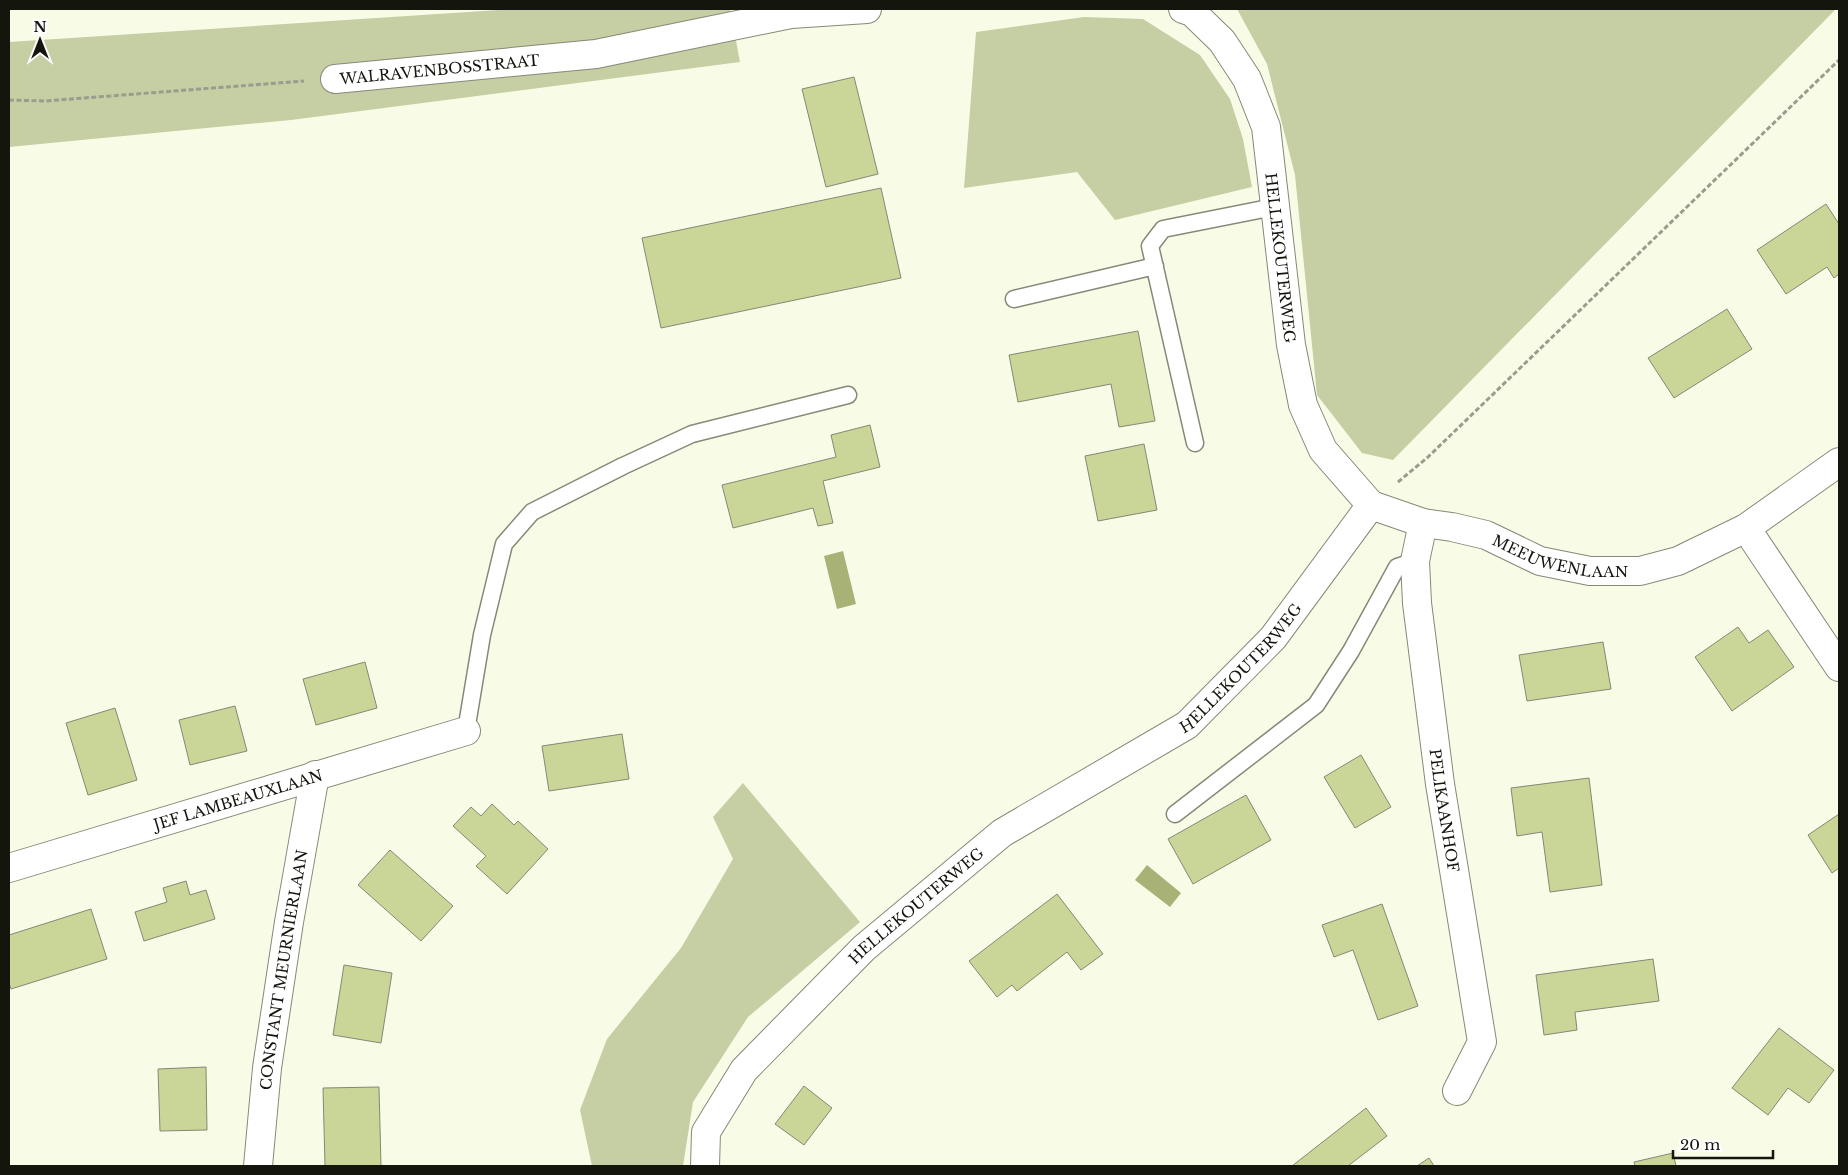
<svg xmlns="http://www.w3.org/2000/svg" width="1848" height="1175" font-family="'Libre Baskerville',serif">
<rect width="100%" height="100%" fill="#f8fce7"/>
<path fill="#c6cea3" d="M515 9H730L740 62 291 120 9 147V42Z
M1237 9H1836L1393 460 1362 453 1317 395 1295 175 1267 64Z
M1084 17 1143 19 1200 55 1230 99 1243 139 1252 187 1115 220 1077 172 964 188 976 32Z
M743 783 860 922 748 1017 693 1102 683 1166H592L580 1110 607 1039 681 948 733 859 713 817Z"/>
<path fill="#a8b277" d="M843 551 856 604 837 609 824 556Z
M1147 865 1181 893 1170 907 1135 880Z"/>
<path fill="#cad598" stroke="#848875" d="M854 77 878 174 826 187 802 89Z
M881 188 901 278 661 328 642 238Z
M1826 204 1839 224V274L1834 278 1827 267 1786 294 1757 250Z
M1727 309 1752 349 1674 398 1648 358Z
M1138 331 1155 421 1119 427 1111 384 1018 402 1009 355Z
M870 425 880 467 823 481 833 523 818 526 813 508 733 528 722 485 836 457 831 435Z
M1144 444 1157 510 1098 521 1085 456Z
M1738 627 1749 643 1768 630 1794 667 1732 711 1695 657Z
M1603 642 1611 689 1527 701 1519 655Z
M365 662 377 708 316 725 303 679Z
M235 706 247 751 190 765 179 720Z
M115 708 137 780 88 795 66 723Z
M622 734 629 779 549 791 542 746Z
M1361 755 1391 807 1355 828 1324 777Z
M1589 778 1602 885 1550 892 1542 832 1517 836 1511 788Z
M1246 795 1271 840 1193 884 1168 839Z
M492 804 514 825 518 821 548 849 507 894 476 866 486 856 453 826 471 807 481 816Z
M1839 814V868L1832 873 1808 835Z
M390 850 453 906 421 941 358 885Z
M186 881 190 895 206 890 215 919 144 941 135 912 167 902 163 888Z
M1057 894 1103 954 1081 970 1067 952 1017 991 1012 985 997 997 969 961Z
M1382 904 1418 1006 1378 1020 1353 950 1334 957 1322 925Z
M91 909 107 959 11 989 9 983V935Z
M1653 959 1659 1001 1575 1012 1577 1030 1544 1035 1536 975Z
M344 965 392 973 381 1043 333 1035Z
M1779 1028 1834 1070 1809 1103 1788 1088 1768 1115 1732 1088Z
M206 1067 207 1130 160 1131 158 1069Z
M804 1086 832 1108 804 1145 775 1124Z
M379 1087 381 1166H325L323 1088Z
M1366 1108 1387 1136 1348 1166H1292Z
M1673 1153 1676 1166H1635L1634 1162Z
M1429 1158 1434 1166H1417Z"/>
<g fill="none" stroke-linecap="round" stroke-linejoin="round">
<defs>
<path id="service" d="M1014 299 1155 266
M1195 443 1150 246 1163 229 1274 207
M466 731 482 635 504 544 532 512 623 466 692 434 848 395
M1175 814 1316 705 1351 651 1397 567 1415 561"/>
<g id="minor">
<path id="s1" d="M1183 9 1192 12 1222 41 1247 79 1266 127 1291 345 1303 405 1323 450 1371 505"/>
<path id="s2" d="M335 79 596 54 791 14 867 9"/>
<path id="s3" d="M1371 505 1423 523 1452 527 1486 535 1540 561 1590 571H1640L1678 561 1746 528 1839 462"/>
<path id="s4" d="M1423 523 1415 561 1417 603 1440 784 1482 1042 1457 1091"/>
<path d="M1746 528 1839 667"/>
<path id="s5" d="M9 868 466 731"/>
<path id="s6" d="M258 1166 267 1068 289 922 315 775"/>
<path id="s7" d="M705 1166 706 1132 744 1070 864 948 1002 833 1187 725 1273 638 1371 505"/>
</g>
</defs>
<use href="#service" stroke="#868977" stroke-width="19"/>
<use href="#minor" stroke="#868977" stroke-width="30"/>
<path stroke="#9a9d8d" stroke-width="3" stroke-dasharray="5 2.5" stroke-linecap="butt" d="M9 100 45 101 304 81
M1398 482 1428 457 1839 60"/>
<use href="#service" stroke="#fff" stroke-width="16"/>
<use href="#minor" stroke="#fff" stroke-width="28"/>
</g>
<g text-anchor="middle" dominant-baseline="central" stroke-width="4.5" stroke-linejoin="round" paint-order="stroke">
<g font-size="15" fill="#14160e" stroke="#fff">
<text stroke="none"><textPath href="#s2" startOffset="105">WALRAVENBOSSTRAAT</textPath></text>
<text stroke="none"><textPath href="#s1" startOffset="280">HELLEKOUTERWEG</textPath></text>
<text stroke="none"><textPath href="#s3" startOffset="198">MEEUWENLAAN</textPath></text>
<text stroke="none"><textPath href="#s7" startOffset="750">HELLEKOUTERWEG</textPath></text>
<text stroke="none"><textPath href="#s5" startOffset="239">JEF LAMBEAUXLAAN</textPath></text>
<text stroke="none"><textPath href="#s4" startOffset="290">PELIKAANHOF</textPath></text>
<text stroke="none"><textPath href="#s7" startOffset="345">HELLEKOUTERWEG</textPath></text>
<text stroke="none"><textPath href="#s6" startOffset="198">CONSTANT MEURNIERLAAN</textPath></text>
</g>
</g>
<rect width="1848" height="1175" fill="none" stroke="#14160e" stroke-width="20"/>
<g transform="translate(40 40)" stroke="#ffffff" stroke-width="4" paint-order="stroke">
<path d="M0-4L9 19L0 12L-9 19Z" fill="#14160e"/>
<text y="-8" font-size="14" font-weight="bold" text-anchor="middle" fill="#14160e">N</text>
</g>
<path d="M1673 1150v8h100v-8" fill="none" stroke="#14160e" stroke-width="2.5"/>
<text x="1680" y="1150" font-size="15" fill="#14160e" stroke="#ffffff" stroke-width="4" paint-order="stroke">20 m</text>
</svg>
